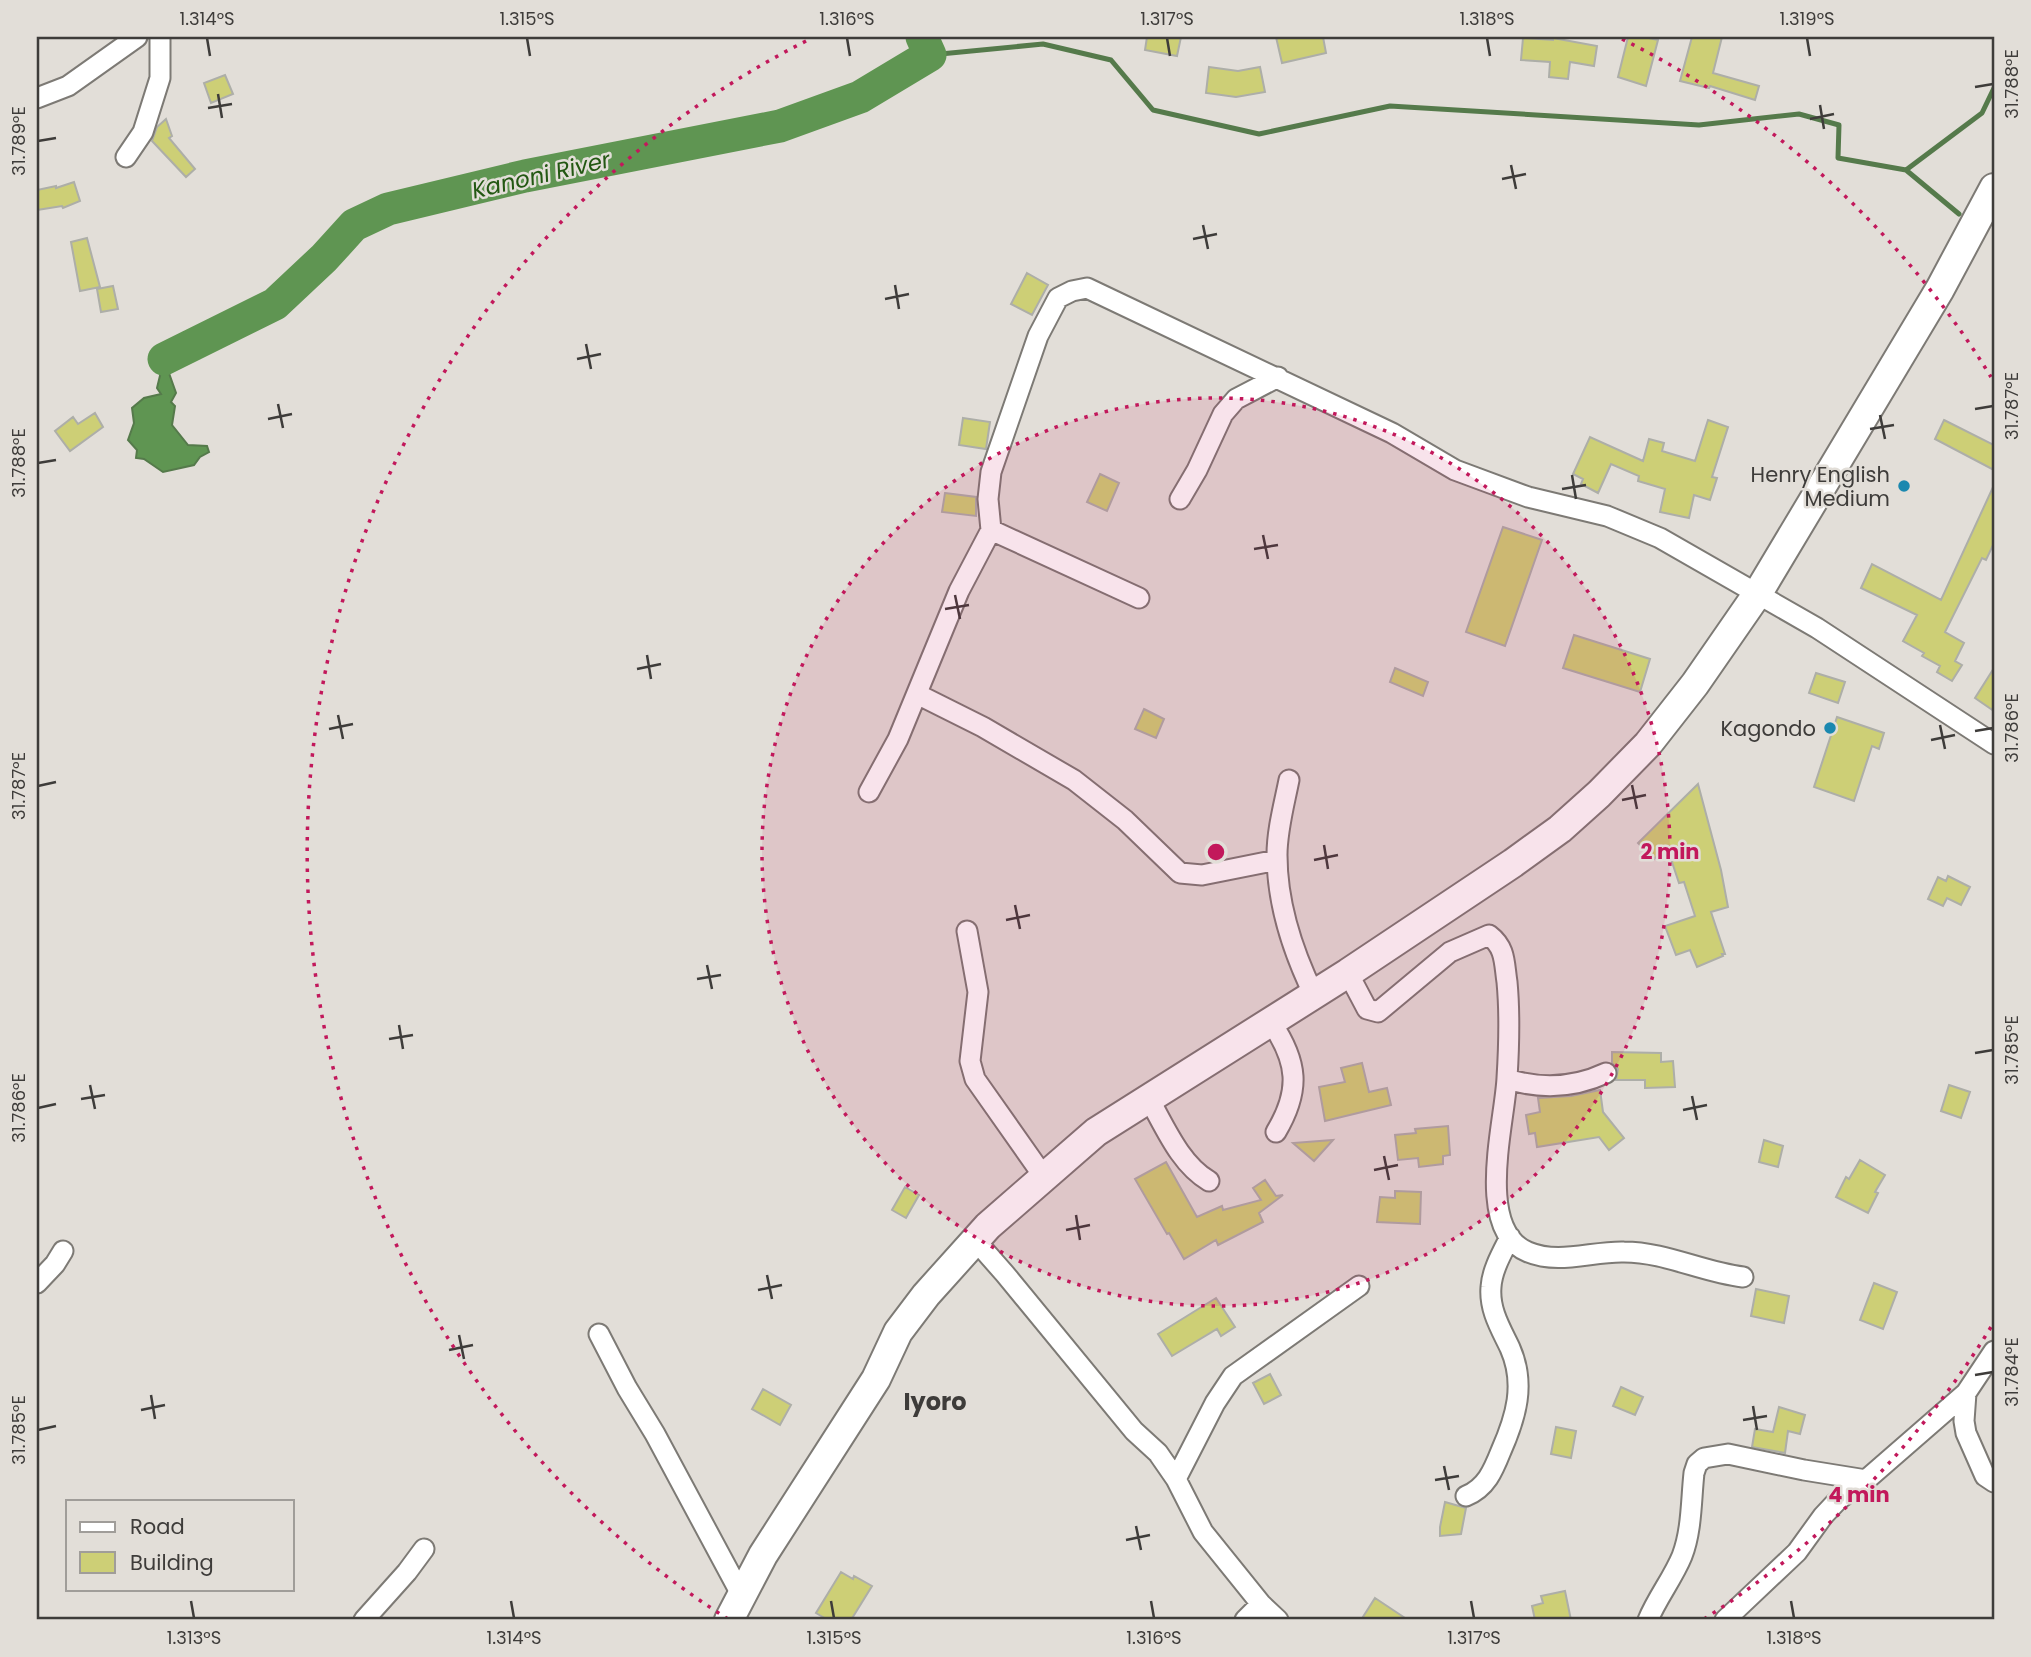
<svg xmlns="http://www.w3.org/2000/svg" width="2031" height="1657" font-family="Poppins,sans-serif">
<rect width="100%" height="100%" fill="#e2ded8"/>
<path fill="#5f9552" stroke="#557a4b" stroke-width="2" d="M164 359 176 393 171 402 175 406 172 425 188 445 207 446 209 452 200 457 194 465 163 472 144 459 136 458 137 450 128 440 134 423 132 408 144 398 161 394 157 388Z"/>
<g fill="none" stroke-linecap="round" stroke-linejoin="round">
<path stroke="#557a4b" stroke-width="5" d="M930 55 1043 44 1111 60 1153 110 1259 134 1390 106 1699 125 1799 114 1839 125 1838 158 1906 170 1959 214
M1906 170 1982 113 1994 88"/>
<path stroke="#5f9552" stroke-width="33" d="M164 359 275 304 324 258 354 225 388 209 525 176 780 126 860 97 930 55 922 37"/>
</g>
<path fill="#cdcf76" stroke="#adaea8" stroke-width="2" d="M1147 37H1181L1177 56 1145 50Z
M1276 37H1323L1326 53 1282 63Z
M1628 37H1644L1658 40 1646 86 1618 77Z
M1692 37H1722L1713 73 1759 86 1755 100 1710 86 1709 88 1680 81Z
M1523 38 1553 40V38L1597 46 1594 66 1570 62 1568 79 1549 77 1550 62 1521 60Z
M1209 67 1238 71 1260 67 1265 92 1236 97 1206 93Z
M225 75 233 94 211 103 204 83Z
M166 119 172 136 169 138 195 169 186 177 152 141 157 127Z
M74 182 80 201 63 208 62 206 37 210V190L56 186V188Z
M87 238 100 287 80 291 71 242Z
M1027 273 1048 285 1032 315 1011 304Z
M113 286 118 309 101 312 97 289Z
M95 413 103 427 70 451 55 431 73 417 78 424Z
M963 418 990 422 986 449 959 445Z
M1708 420 1728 427 1712 477 1717 478 1710 500 1694 495 1689 518 1660 512 1665 489 1638 481 1639 476 1611 464 1598 493 1581 484 1583 479 1573 474 1590 437 1643 461 1649 439 1664 443 1662 451 1695 461Z
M1944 420 1994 445V470L1935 439Z
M1100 474 1119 483 1107 511 1087 502Z
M1994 485V543L1986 560 1982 558 1945 632 1964 643 1955 661 1962 665 1952 681 1937 672 1940 666 1922 656 1924 653 1903 641 1917 615 1861 588 1872 564 1941 600Z
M945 493 976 497V516L942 512Z
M1503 527 1542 540 1505 646 1466 632Z
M1574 635 1650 659 1640 692 1563 668Z
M1395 668 1428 682 1423 696 1390 682Z
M1994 668V711L1975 698Z
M1816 673 1845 682 1838 703 1809 693Z
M1144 709 1164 719 1156 738 1135 729Z
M1837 717 1884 733 1879 749 1872 746 1854 801 1814 787Z
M1698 784 1721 870 1728 907 1711 912 1725 954H1722L1723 956 1697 967 1690 950 1676 955 1665 926 1695 916 1684 882 1679 883 1667 847 1654 859 1638 843Z
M1948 876 1970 887 1961 905 1947 898 1943 906 1928 899 1938 877 1946 881Z
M1612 1052 1661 1053V1062L1673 1061 1675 1087 1645 1088V1080H1616L1618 1069 1612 1063Z
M1362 1063 1369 1092 1387 1088 1391 1105 1325 1121 1319 1087 1345 1082 1341 1068Z
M1949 1085 1970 1092 1961 1118 1941 1111Z
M1600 1090 1603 1112 1624 1138 1609 1150 1599 1137 1537 1147 1535 1133 1529 1134 1526 1115 1540 1112 1538 1098 1571 1096Z
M1448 1126 1450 1155 1443 1156V1164L1419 1167 1418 1158 1398 1160 1395 1135 1416 1133 1415 1129Z
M1333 1140 1314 1161 1293 1143Z
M1764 1140 1783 1146 1778 1167 1759 1162Z
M1860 1160 1885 1175 1875 1192 1878 1193 1868 1213 1836 1197 1846 1177 1849 1179Z
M1166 1162 1197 1217 1222 1206 1223 1210 1261 1200 1253 1188 1265 1180 1276 1196 1283 1195 1259 1213 1263 1222 1218 1245 1216 1240 1184 1259 1169 1233 1167 1234 1135 1179Z
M905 1187 919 1195 906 1218 892 1210Z
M1395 1191 1421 1192 1420 1224 1377 1222 1380 1197 1395 1198Z
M1874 1283 1897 1292 1883 1329 1860 1320Z
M1756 1289 1789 1296 1784 1323 1751 1316Z
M1216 1298 1235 1327 1221 1336 1217 1329 1172 1356 1158 1334Z
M1270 1374 1281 1395 1264 1404 1253 1383Z
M1621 1387 1643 1397 1635 1415 1613 1406Z
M763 1389 791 1405 780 1425 752 1409Z
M1779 1407 1805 1415 1800 1434 1788 1431 1785 1453 1752 1447 1755 1429 1773 1432Z
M1556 1427 1576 1431 1571 1458 1551 1454Z
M1445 1502 1466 1508 1461 1534 1440 1536V1527Z
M841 1572 853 1579 854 1576 872 1586 851 1620H828L816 1613Z
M1565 1591 1571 1620H1535L1532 1606 1543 1603 1541 1596Z
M1375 1598 1408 1620H1361Z"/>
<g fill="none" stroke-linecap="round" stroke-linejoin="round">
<defs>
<path id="minor" d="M37 98 68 86 137 37
M126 157 143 132 160 78V37
M1180 499 1197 470 1223 414 1236 399 1278 377
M991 530 1139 598
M917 694 983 727 1074 780 1125 820 1180 873 1202 875 1277 860
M1289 780C1284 805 1277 830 1277 855 1277 903 1293 952 1314 995
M869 792 898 739 959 591 991 530 988 499 991 472 1038 336 1058 298 1072 291 1087 288 1392 433 1455 470 1528 497 1607 516 1660 538 1817 628 1994 744
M967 931 978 992 970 1061 975 1079 1044 1177
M1348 973 1367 1009 1378 1012 1450 952 1489 935C1506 948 1504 963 1507 982 1510 1014 1509 1046 1507 1078 1505 1122 1474 1230 1528 1252 1559 1265 1592 1251 1624 1252 1665 1252 1702 1272 1743 1277
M1271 1022C1298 1062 1301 1090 1276 1132
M1507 1079C1540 1089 1574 1088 1606 1073
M1149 1099C1165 1127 1180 1164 1209 1181
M976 1241 1005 1274 1134 1431 1158 1453 1176 1479 1203 1532 1261 1604 1278 1620
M37 1283 55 1264 63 1251
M599 1334 627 1388 655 1434 742 1596
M1966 1393 1964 1421 1966 1433 1985 1476 1994 1482
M1176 1479 1215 1403 1233 1376 1359 1286
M1466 1496C1486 1488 1493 1471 1501 1451 1516 1417 1526 1384 1510 1348 1501 1329 1489 1310 1491 1287 1492 1270 1502 1253 1510 1237
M364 1620 407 1572 424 1549
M1245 1620 1261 1604
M1648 1620C1657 1598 1673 1578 1682 1556 1692 1530 1691 1500 1694 1473L1697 1464 1704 1458 1728 1454 1804 1470 1866 1480
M1725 1620 1797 1552 1823 1516 1838 1500 1866 1480 1966 1393 1994 1351"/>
<path id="highway" d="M729 1620 763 1555 876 1379 898 1332 926 1295 988 1226 1096 1132 1348 973 1513 863 1560 829 1599 794 1648 744 1695 684 1758 593 1940 289 1994 188"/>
</defs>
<use href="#minor" stroke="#7d7a75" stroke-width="23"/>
<use href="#highway" stroke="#7d7a75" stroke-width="32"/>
<use href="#minor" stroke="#fff" stroke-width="19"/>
<use href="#highway" stroke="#fff" stroke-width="28"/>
</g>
<path fill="none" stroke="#3e3c3a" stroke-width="2.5" d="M207 38 210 56M527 38 530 56M847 38 850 56M1167 38 1170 56M1487 38 1490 56M1807 38 1810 56M1975 87 1993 84M218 94 222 118M1820 105 1824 129M208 108 232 104M1810 119 1834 114M38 141 56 138M1511 165 1516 189M1502 179 1526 174M1203 225 1208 249M1193 239 1217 234M895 285 899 309M885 299 909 294M586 344 591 369M577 359 601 354M278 404 283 428M1975 409 1993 406M1880 415 1885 439M268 419 292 414M1870 429 1894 425M38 463 56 460M1572 475 1576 499M1562 489 1586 485M1263 535 1268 559M1254 549 1278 545M955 595 960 619M945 609 969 605M647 655 651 679M637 669 661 664M338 715 343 739M1940 725 1945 749M329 729 353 724M1975 731 1993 728M1931 740 1955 735M1632 785 1637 809M38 786 56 782M1622 800 1646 795M1324 845 1328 869M1314 860 1338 855M1015 905 1020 929M1006 920 1030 915M707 965 712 989M697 979 721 975M399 1025 403 1049M389 1039 413 1035M1975 1053 1993 1050M90 1085 95 1109M1692 1096 1697 1120M81 1099 105 1095M38 1108 56 1104M1683 1110 1707 1105M1384 1156 1389 1180M1374 1170 1398 1165M1076 1215 1080 1240M1066 1230 1090 1225M767 1275 772 1299M758 1290 782 1285M459 1335 464 1359M449 1350 473 1345M1975 1375 1993 1372M151 1395 155 1419M1753 1406 1757 1430M141 1410 165 1405M1743 1420 1767 1416M38 1430 56 1426M1444 1466 1449 1490M1435 1480 1459 1476M1136 1526 1141 1550M1126 1540 1150 1535M191 1601 194 1618M511 1601 514 1618M831 1601 834 1618M1151 1601 1154 1618M1471 1601 1474 1618M1791 1601 1794 1618"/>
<circle cx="1216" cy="852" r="454" fill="#c2185b" fill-opacity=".12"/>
<g fill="none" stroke="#c2185b" stroke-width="3.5" stroke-dasharray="3.5 7">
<circle cx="1216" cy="852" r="454"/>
<path d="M1991 1327A909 909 0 0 1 1704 1619M728 1619A909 909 0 0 1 810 39M1622 39A909 909 0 0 1 1991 377"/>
</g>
<g fill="#1b88af" stroke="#e2ded8" stroke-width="2.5">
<circle cx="1904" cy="486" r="7"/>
<circle cx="1830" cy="728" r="7"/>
</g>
<g text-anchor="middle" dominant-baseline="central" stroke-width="5" stroke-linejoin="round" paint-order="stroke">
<g font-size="21" fill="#3e3c3a" stroke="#e2ded8" text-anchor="end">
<text x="1890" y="474">Henry English<tspan x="1890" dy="24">Medium</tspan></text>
<text x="1816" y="728">Kagondo</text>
</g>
<g font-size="23" font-style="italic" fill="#235813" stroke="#e2ded8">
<text transform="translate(541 175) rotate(-13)">Kanoni River</text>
</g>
<g font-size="24" font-weight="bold" fill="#3e3c3a" stroke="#e2ded8">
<text x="935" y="1401">Iyoro</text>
</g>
</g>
<circle cx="1216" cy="852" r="10" fill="#c2185b" stroke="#e2ded8" stroke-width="3.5"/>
<g font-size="21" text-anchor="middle" font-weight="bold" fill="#c2185b" stroke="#e2ded8" stroke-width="5" stroke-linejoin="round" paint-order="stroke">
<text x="1670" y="859">2 min</text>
<text x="1859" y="1502">4 min</text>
</g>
<rect width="2031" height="1657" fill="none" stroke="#e2ded8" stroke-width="77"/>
<rect x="66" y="1500" width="228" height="91" fill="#e2ded8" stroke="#a09d99" stroke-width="2"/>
<rect x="80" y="1522" width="35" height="10" fill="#ffffff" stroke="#a09d99" stroke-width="2"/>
<text x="130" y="1534" font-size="21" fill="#3e3c3a">Road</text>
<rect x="80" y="1552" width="35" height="21" fill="#cdcf76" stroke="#a09d99" stroke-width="2"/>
<text x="130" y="1570" font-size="21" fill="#3e3c3a">Building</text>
<rect x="38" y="38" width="1955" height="1580" fill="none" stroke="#3e3c3a" stroke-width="2.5"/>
<g font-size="18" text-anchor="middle" fill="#3e3c3a">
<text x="207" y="25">1.314°S</text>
<text x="527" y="25">1.315°S</text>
<text x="847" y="25">1.316°S</text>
<text x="1167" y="25">1.317°S</text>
<text x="1487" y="25">1.318°S</text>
<text x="1807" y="25">1.319°S</text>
<text transform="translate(2012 84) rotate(-90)" y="6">31.788°E</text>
<text transform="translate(19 141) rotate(-90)" y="6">31.789°E</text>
<text transform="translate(2012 406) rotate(-90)" y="6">31.787°E</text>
<text transform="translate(19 463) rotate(-90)" y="6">31.788°E</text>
<text transform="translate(2012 728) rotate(-90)" y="6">31.786°E</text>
<text transform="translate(19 786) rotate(-90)" y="6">31.787°E</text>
<text transform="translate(2012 1050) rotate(-90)" y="6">31.785°E</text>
<text transform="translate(19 1108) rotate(-90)" y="6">31.786°E</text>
<text transform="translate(2012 1372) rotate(-90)" y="6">31.784°E</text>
<text transform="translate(19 1430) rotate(-90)" y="6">31.785°E</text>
<text x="194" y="1644">1.313°S</text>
<text x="514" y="1644">1.314°S</text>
<text x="834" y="1644">1.315°S</text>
<text x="1154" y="1644">1.316°S</text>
<text x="1474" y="1644">1.317°S</text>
<text x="1794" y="1644">1.318°S</text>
</g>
</svg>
